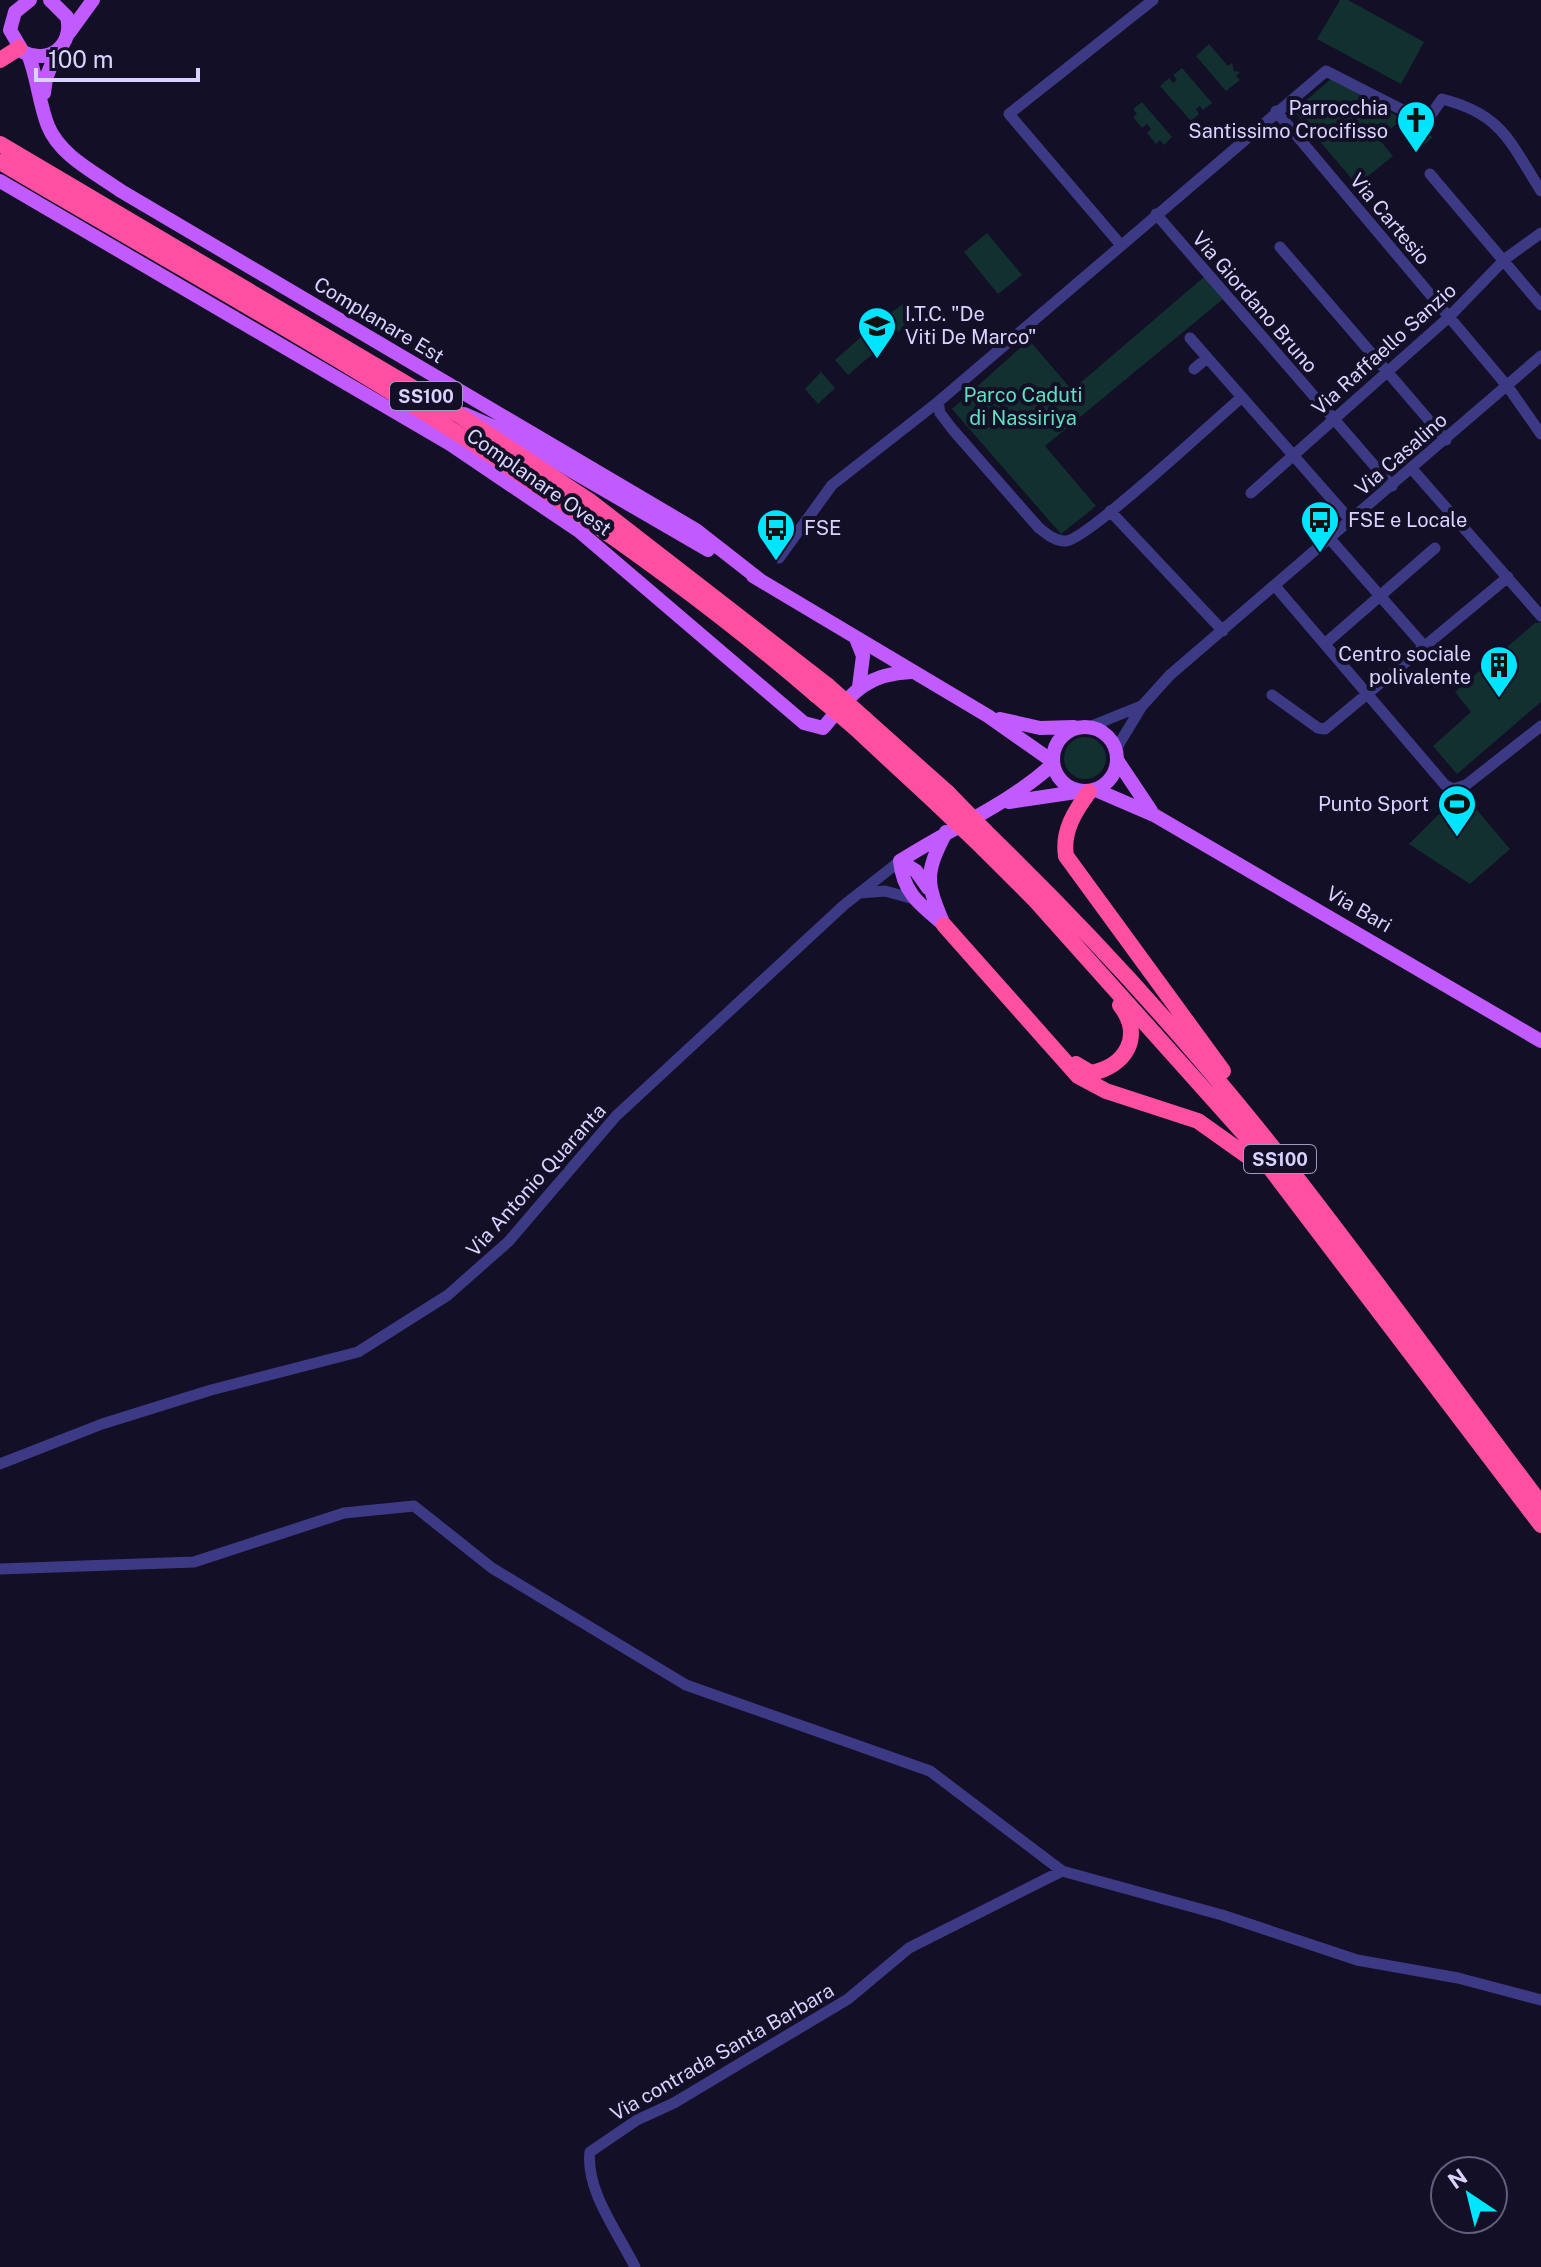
<svg xmlns="http://www.w3.org/2000/svg" width="1541" height="2267" font-family="'Public Sans',sans-serif">
<rect width="100%" height="100%" fill="#130f26"/>
<path fill="#12302f" d="M1340 0H1348L1424 42 1401 84 1317 39Z
M1209 44 1228 66 1232 63 1234 71 1240 72 1236 76 1240 80 1226 91 1196 56Z
M1182 68 1212 103 1203 110 1200 106 1196 109 1199 114 1191 121 1160 86 1169 78 1173 83 1177 80 1173 75Z
M1332 78 1433 137 1422 147 1400 121 1379 139 1393 156 1357 185 1294 111Z
M1142 102 1172 137 1164 145 1160 140 1156 144 1147 133 1151 129 1147 124 1142 128 1133 117 1137 114 1133 109Z
M987 233 1022 275 998 294 964 252Z
M1204 277 1223 299 1045 446 1096 506 1061 534 952 409 1029 340 1072 390Z
M903 304 916 319 898 332 885 317Z
M870 329 883 345 848 375 835 360Z
M821 372 835 388 818 404 805 389Z
M1541 622V702L1457 774 1433 746 1471 712 1455 692 1535 623Z
M1064 758a21 21 0 1 1 42 0a21 21 0 1 1-42 0Z
M1471 803 1510 849 1470 884 1409 844 1439 814 1448 820Z"/>
<g fill="none" stroke-linecap="round" stroke-linejoin="round">
<path stroke="#3d3a85" stroke-width="11" d="M1276 111 1508 387 1541 434
M1430 174 1541 305
M1156 214 1392 486
M1120 244 1009 114 1153 0
M1280 247 1446 440
M1190 338 1351 521
M1194 369 1207 358
M938 402 940 413 953 430 1039 528C1047 534 1056 542 1066 541 1087 540 1217 418 1242 397
M1412 469 1541 616
M1251 493 1449 317 1505 259 1541 233
M1110 511 1223 631
M1330 539 1424 646
M779 558 832 485 938 402 1326 71 1426 122 1442 99C1502 114 1510 142 1541 191
M1275 586 1445 785 1453 789 1466 785 1541 726
M1327 642 1435 548
M1272 695 1318 728 1325 729 1508 577
M1089 727 1141 706
M1116 749 1142 706 1170 675 1541 356
M860 893 885 891 914 899
M0 1464 102 1424 211 1390 358 1352 448 1295 509 1241 616 1116 844 905 900 861
M0 1569 194 1562 344 1513 414 1506 492 1568 686 1685 930 1771 1062 1871 1222 1915 1357 1960 1458 1978 1541 2000
M635 2267C619 2234 585 2190 590 2152L637 2120 674 2103 848 1999 909 1948 1062 1871"/>
<path stroke="#c25bff" stroke-width="14" d="M30 0 15 12 10 30 23 52C49 65 74 45 67 17L50 0
M69 33 93 0
M28 54C38 79 39 104 48 126 60 156 96 173 121 191L696 530 760 580
M44 93 46 78 57 51
M0 181 450 444 579 531 804 723 823 728C852 694 864 674 911 672
M464 414 503 431 708 550
M753 576 988 716 1052 761
M857 641 863 656 859 687
M1000 719 1040 728 1074 727
M1053 759a32 32 0 1 1 64 0a32 32 0 1 1-64 0Z
M1117 760 1151 811
M1096 790 1154 815 1541 1041
M1009 802 1076 792
M900 861C951 828 1008 805 1053 764
M900 861C903 892 919 904 942 923
M900 861 916 871 928 888
M944 925C926 882 924 875 946 832"/>
<path stroke="#ff4fa3" stroke-width="16" d="M0 60 19 48
M0 144 459 415 591 502 827 685
M0 162C280 327 569 481 816 695
M865 719 948 793
M854 727 938 805
M1089 792C1075 811 1062 831 1066 856L1223 1071
M991 837C1063 907 1133 981 1198 1057 1320 1199 1428 1355 1541 1504
M983 848 1034 899 1245 1135 1541 1525
M944 925 1078 1076 1106 1091 1198 1121 1260 1165
M1076 1064 1091 1073C1126 1066 1144 1036 1120 1005"/>
<path stroke="#ff4fa3" stroke-width="16" d="M827 685 865 719
M816 695 854 727
M948 793 991 837
M938 805 983 848"/>
</g>
<defs>
<symbol id="church-pin" viewBox="-11 -11 22 30"><path d="M0 17L-7.5 6A9.5 9.5 0 1 1 7.5 6Z" fill="#00e5ff" stroke="#130f26"/><path d="M-1.2-6h2.4v3.5h3.3v2.4h-3.3V6h-2.4V-.1h-3.3v-2.4h3.3Z" fill="#111"/></symbol>
<symbol id="university-pin" viewBox="-11 -11 22 30"><path d="M0 17L-7.5 6A9.5 9.5 0 1 1 7.5 6Z" fill="#00e5ff" stroke="#130f26"/><path d="M0-5L7-2L0 1L-7-2ZM-4 1L0 2.5L4 1V4Q0 6-4 4Z" fill="#111"/></symbol>
<symbol id="bus-pin" viewBox="-11 -11 22 30"><path d="M0 17L-7.5 6A9.5 9.5 0 1 1 7.5 6Z" fill="#00e5ff" stroke="#130f26"/><path d="M-5-6H5V4H4V6H2V4H-2V6H-4V4H-5ZM-3.5-4V0h7V-4ZM-3.5 1.2v1.5H-2V1.2ZM2 1.2v1.5H3.5V1.2Z" fill="#111"/></symbol>
<symbol id="building-pin" viewBox="-11 -11 22 30"><path d="M0 17L-7.5 6A9.5 9.5 0 1 1 7.5 6Z" fill="#00e5ff" stroke="#130f26"/><path d="M-4-6H4V6H1V3H-1V6H-4ZM-2.5-4.3h1.7v1.8h-1.7ZM.8-4.3h1.7v1.8H.8ZM-2.5-1h1.7V.8h-1.7ZM.8-1h1.7V.8H.8Z" fill="#111"/></symbol>
<symbol id="stadium-pin" viewBox="-11 -11 22 30"><path d="M0 17L-7.5 6A9.5 9.5 0 1 1 7.5 6Z" fill="#00e5ff" stroke="#130f26"/><path d="M0-5a6.5 5 0 1 0 0 10a6.5 5 0 1 0 0-10ZM-3.5-1.8h7v3.6h-7Z" fill="#111"/></symbol>
</defs>
<g fill-rule="evenodd">
<use href="#church-pin" x="1394" y="98" width="44" height="60"/>
<use href="#university-pin" x="855" y="304" width="44" height="60"/>
<use href="#bus-pin" x="1298" y="498" width="44" height="60"/>
<use href="#bus-pin" x="754" y="506" width="44" height="60"/>
<use href="#building-pin" x="1477" y="643" width="44" height="60"/>
<use href="#stadium-pin" x="1435" y="782" width="44" height="60"/>
</g>
<g text-anchor="middle" dominant-baseline="central" stroke-width="8" stroke-linejoin="round" paint-order="stroke">
<g fill="#130f26" stroke="#9e99be" stroke-width="2">
<rect x="390" y="382" width="72" height="28" rx="6"/>
<rect x="1244" y="1145" width="72" height="28" rx="6"/>
</g>
<g font-size="18" font-weight="bold" fill="#d9d4ff">
<text x="426" y="396">SS100</text>
<text x="1280" y="1159">SS100</text>
</g>
<g font-size="20" fill="#d9d4ff" stroke="#130f26" text-anchor="end">
<text x="1388" y="108">Parrocchia<tspan x="1388" dy="23">Santissimo Crocifisso</tspan></text>
<text x="905" y="314" text-anchor="start">I.T.C. "De<tspan x="905" dy="23">Viti De Marco"</tspan></text>
<text x="1348" y="520" text-anchor="start">FSE e Locale</text>
<text x="804" y="528" text-anchor="start">FSE</text>
<text x="1471" y="654">Centro sociale<tspan x="1471" dy="23">polivalente</tspan></text>
<text x="1429" y="804">Punto Sport</text>
</g>
<g font-size="20" fill="#d9d4ff" stroke="#130f26">
<text transform="translate(1390 219) rotate(50)">Via Cartesio</text>
<text transform="translate(1255 302) rotate(49)">Via Giordano Bruno</text>
<text transform="translate(379 320) rotate(31)">Complanare Est</text>
<text transform="translate(1384 349) rotate(-42)">Via Raffaello Sanzio</text>
<text transform="translate(1401 454) rotate(-41)">Via Casalino</text>
<text transform="translate(539 482) rotate(35)">Complanare Ovest</text>
<text transform="translate(1359 909) rotate(30)">Via Bari</text>
<text transform="translate(536 1180) rotate(-48)">Via Antonio Quaranta</text>
<text transform="translate(722 2052) rotate(-30)">Via contrada Santa Barbara</text>
</g>
<g font-size="20" fill="#5fe0c0" stroke="#130f26">
<text x="1023" y="395">Parco Caduti<tspan x="1023" dy="23">di Nassiriya</tspan></text>
</g>
</g>
<g transform="translate(1469 2195) rotate(325)"><circle r="38" fill="#130f26" stroke="#625e7d" stroke-width="2"/>
<path d="M0-6L14 30L0 20L-14 30Z" fill="#00e5ff"/>
<text y="-12" font-size="22" font-weight="bold" text-anchor="middle" fill="#d9d4ff">N</text>
</g>
<path d="M36 68v12h162v-12" fill="none" stroke="#d9d4ff" stroke-width="4"/>
<text x="48" y="68" font-size="24" fill="#d9d4ff" stroke="#130f26" stroke-width="6" paint-order="stroke">100 m</text>
</svg>
